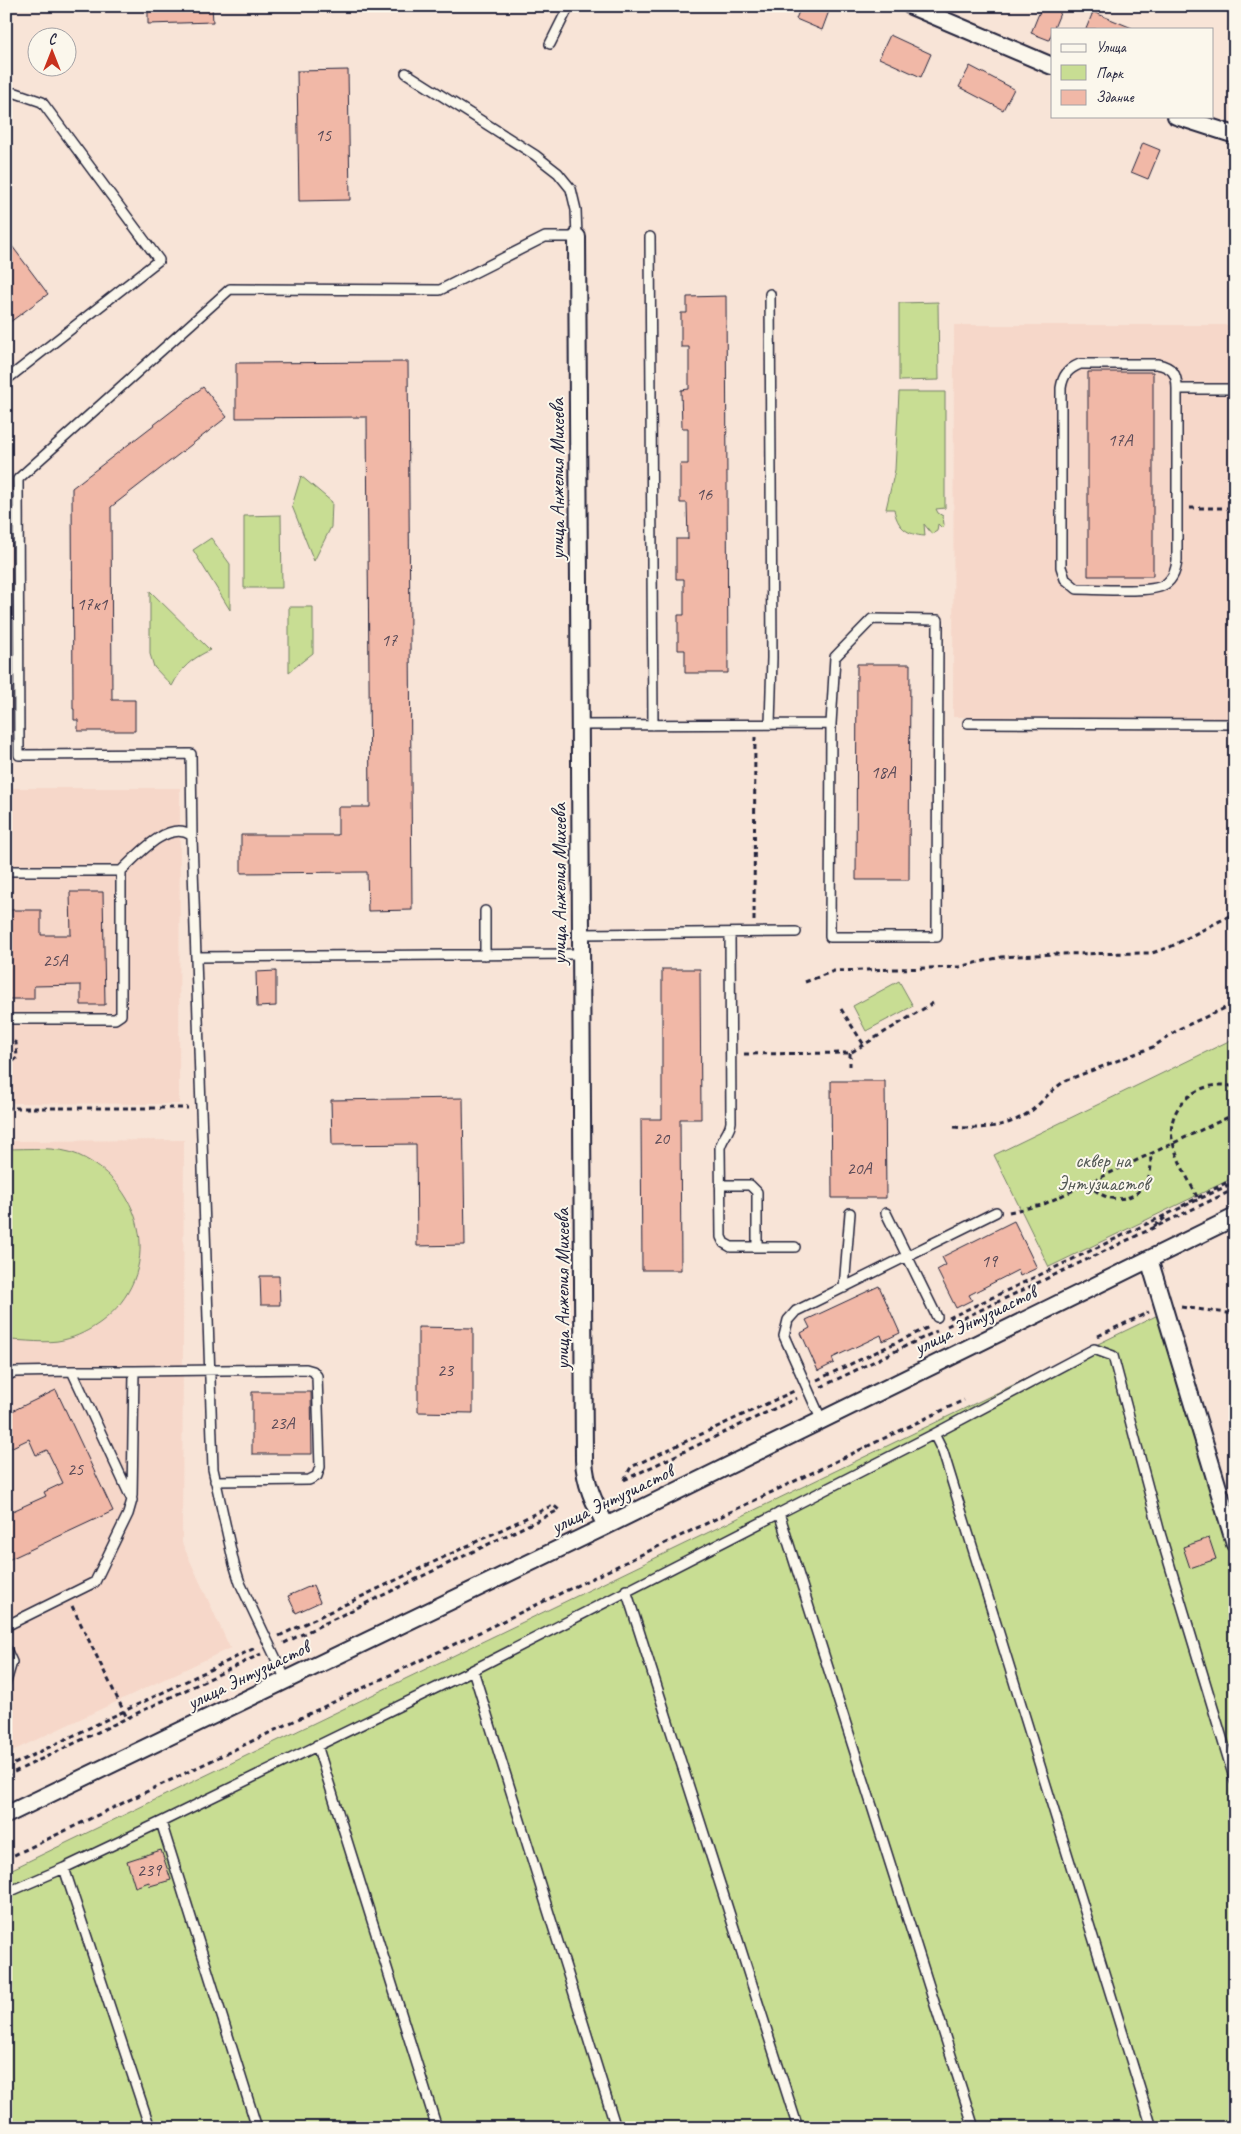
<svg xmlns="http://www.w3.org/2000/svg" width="1241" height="2134" font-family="Caveat,sans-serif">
<rect width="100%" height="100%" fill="#f8e4d7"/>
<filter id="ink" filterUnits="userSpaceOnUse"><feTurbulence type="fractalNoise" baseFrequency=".02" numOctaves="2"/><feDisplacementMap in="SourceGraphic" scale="10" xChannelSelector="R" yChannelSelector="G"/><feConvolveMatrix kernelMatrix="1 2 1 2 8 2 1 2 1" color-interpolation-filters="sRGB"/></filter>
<g filter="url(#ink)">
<path fill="#f6d7c9" d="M954 325H1230L1229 718 953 717Z
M6 788H180L179 1104 6 1103Z
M184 1140 182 1543 230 1648 6 1754V1141Z"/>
<path fill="#c8dd93" stroke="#758067" d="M938 302 939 380 899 381V303Z
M899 392H945V508L936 509 938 513 943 516 944 525 942 528 938 524 937 531 932 534 924 524 925 536C907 535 897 527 894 509H886L895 470Z
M301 476 332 502 331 527 314 561 292 506Z
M281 515 282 588H244V516Z
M211 538 230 564V610L193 550Z
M150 591 210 650C190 660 182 667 172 686L154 667 150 654Z
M289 607H313V653L289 672Z
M899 981 913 1006 866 1031 853 1006Z
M1235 1038V1177L1049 1267 994 1155Z
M6 1149C28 1149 58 1146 78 1155 147 1186 164 1275 101 1322 90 1330 77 1337 63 1340 48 1344 23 1340 6 1340Z
M1160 1314 1220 1509 1235 1573V2128H6V1872Z"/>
<path fill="#f1b8a7" stroke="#22223b" d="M148 6H212L213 22 148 24Z
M801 6H818L829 11 822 30 796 19Z
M1042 6H1063L1049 40 1031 33Z
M1093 12 1132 28V29H1086Z
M890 35 931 54 921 77 879 58Z
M970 66 1014 89 1003 110 959 87Z
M348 70 350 200 299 201 297 71Z
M1143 143 1160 150 1148 179 1131 172Z
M6 238 48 294 6 325Z
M726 296 728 673H685V650H678V615H684V579H676V539H688L687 503H680V464H688V428H682L681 390 689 389V347H681V313H687V297Z
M408 362 412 910 368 911 367 872 241 873V835H338V807H370L367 417 236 418V363Z
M1088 372H1153V576H1088Z
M203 387 227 417 111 507 112 700H135V731H78V720H74V709H73L72 488Z
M857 664H910L909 880H856Z
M70 892H103L105 1005H81V985L34 986V999H6V910H41V935H71Z
M662 969H700L701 1119H680L681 1270H642L641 1119H662Z
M276 971V1006L257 1007 256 972Z
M831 1081H885L886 1198H832Z
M463 1098 465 1245 417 1246 416 1144 332 1145 331 1100Z
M1014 1221 1037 1268 1020 1276 1018 1270 969 1295 972 1300 956 1308 937 1270 946 1265 942 1257Z
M260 1276H279L280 1305H261Z
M879 1286 900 1333 883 1341 881 1335 832 1358 834 1363 818 1371 801 1333 810 1328 806 1320Z
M418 1327 473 1328V1413L418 1412Z
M56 1390 113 1511 6 1561V1514L46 1496 44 1492 63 1483 47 1450 36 1455 29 1439 6 1450V1414Z
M252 1392H311L312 1454H252Z
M1209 1538 1216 1559 1190 1568 1183 1547Z
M313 1585 320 1602 296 1613 288 1596Z
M161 1850 171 1880 150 1886 149 1882 135 1887 127 1861Z"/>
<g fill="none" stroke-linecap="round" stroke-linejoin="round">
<defs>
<path id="service" d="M550 44 569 6
M6 93H16L42 102 159 260 6 380
M650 237 653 725
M1177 389C1177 373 1172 367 1157 364H1080C1068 369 1063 375 1061 388V567L1065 579 1077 589C1096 589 1148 593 1162 586 1173 581 1176 571 1177 560V389H1235
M968 723 1235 724
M770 724 772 658 770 294
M580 725 831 724 830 937H937L938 620 872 619 835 657 831 724
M6 871H121C136 857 168 819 191 835L192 838
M485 911V955
M730 933 731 1122C730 1132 722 1138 720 1148L721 1237 724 1243 731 1247H795
M581 934 796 932
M196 957 581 954
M6 1019H115L121 1015V871
M720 1185H750L757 1192V1247
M886 1213 937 1317
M844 1288 850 1213
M72 1371H134L132 1496
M134 1371 306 1369 313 1371 317 1376 320 1467 317 1476 309 1480 215 1481
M6 1376 15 1372 72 1371 132 1500 128 1514 95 1582 6 1626
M821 1419 784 1336 788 1320 796 1311 996 1212
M934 1434 943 1452 1152 2128
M779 1513 974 2128
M626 1590 798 2128
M6 1649 12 1662 6 1682
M473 1670 616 2128
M286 1680 240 1583 234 1564 213 1469 192 838 191 754 19 755 18 479 230 289 440 290 545 237H577L576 210 571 189 558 173 535 155 406 73
M317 1745 437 2128
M161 1822 257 2128
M64 1868 150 2128
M6 1893 64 1868 161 1822 473 1670 934 1434 1094 1349 1113 1356 1160 1533 1235 1781"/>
<path id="minor" d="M911 6 1052 66
M1176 116 1235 135
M577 237 584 1460C585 1485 595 1504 606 1526
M1149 1259 1235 1544
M6 1815 606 1526 1235 1217"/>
</defs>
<use href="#service" stroke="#22223b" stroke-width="12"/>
<use href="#minor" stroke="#22223b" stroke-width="20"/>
<path stroke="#22223b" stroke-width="3" stroke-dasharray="5 4" stroke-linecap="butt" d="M1190 508H1235
M754 921 755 737
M805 982 834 971 959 967 1001 957 1053 954 1152 953 1170 947 1235 913
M841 1009 864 1045
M6 1037 16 1043 17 1058 6 1067
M850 1053V1066
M744 1054 850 1053 933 1003
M6 1108H188
M954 1127C984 1130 1015 1127 1038 1105 1048 1095 1055 1087 1067 1080L1153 1047 1179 1029 1223 1009 1235 1001
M1088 1183C1114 1215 1158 1195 1150 1154
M1197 1197C1189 1180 1178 1162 1173 1143 1163 1106 1201 1077 1235 1087
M1182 1206 1235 1178
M1009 1212 1042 1205 1235 1114
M1154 1226 1165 1218
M1181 1307 1235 1314
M949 1318 1235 1182
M947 1326 1235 1189
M1098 1336 1149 1312
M817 1380 929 1327
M821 1387 937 1331
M624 1480 631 1467 794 1391
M624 1480 797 1398
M72 1606 127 1718
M279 1636 553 1505 559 1510 282 1644
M6 1768 257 1647
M6 1776 261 1654
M6 1859 964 1400"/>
<use href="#service" stroke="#fbf7ec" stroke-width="9"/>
<use href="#minor" stroke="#fbf7ec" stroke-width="16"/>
</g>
</g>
<g text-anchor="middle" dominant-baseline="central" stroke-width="4" stroke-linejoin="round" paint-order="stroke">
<g font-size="18" fill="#564856">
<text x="323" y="135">15</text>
<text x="1120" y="440">17А</text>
<text x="704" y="494">16</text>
<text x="92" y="604">17к1</text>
<text x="389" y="640">17</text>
<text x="883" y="772">18А</text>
<text x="55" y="960">25А</text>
<text x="661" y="1138">20</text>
<text x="859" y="1168">20А</text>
<text x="989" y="1261">19</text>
<text x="445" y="1370">23</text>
<text x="282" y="1423">23А</text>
<text x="75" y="1469">25</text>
<text x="149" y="1870">239</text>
</g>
<g font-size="20" fill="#22223b" stroke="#fbf7ec">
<text transform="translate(557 479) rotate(-90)">улица Анжелия Михеева</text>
<text transform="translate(559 884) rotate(-90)">улица Анжелия Михеева</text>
<text transform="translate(562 1289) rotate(-90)">улица Анжелия Михеева</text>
<text transform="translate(975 1320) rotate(-26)">улица Энтузиастов</text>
<text transform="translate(612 1499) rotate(-26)">улица Энтузиастов</text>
<text transform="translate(248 1675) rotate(-26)">улица Энтузиастов</text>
</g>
<g font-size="20" fill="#545a55" stroke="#fbf7ec">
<text x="1103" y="1160">сквер на<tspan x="1103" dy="23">Энтузиастов</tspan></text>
</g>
</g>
<rect width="1241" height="2134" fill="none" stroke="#fbf7ec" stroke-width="25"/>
<rect x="12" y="12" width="1216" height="2109" fill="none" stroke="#22223b" stroke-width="2" filter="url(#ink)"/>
<rect x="1051" y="28" width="162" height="90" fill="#fbf7ec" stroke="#a4a2a5"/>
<rect x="1061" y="44" width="25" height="8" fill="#fbf7ec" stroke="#a4a2a5"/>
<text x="1096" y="52" font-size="15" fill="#22223b">Улица</text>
<rect x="1061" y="65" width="25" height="15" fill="#c8dd93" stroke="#a4a2a5"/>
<text x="1096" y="78" font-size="15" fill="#22223b">Парк</text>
<rect x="1061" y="90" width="25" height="15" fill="#f1b8a7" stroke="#a4a2a5"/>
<text x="1096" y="102" font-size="15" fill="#22223b">Здание</text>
<g transform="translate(52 52)"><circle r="24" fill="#fbf7ec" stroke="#a4a2a5"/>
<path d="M0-4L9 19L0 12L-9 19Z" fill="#c8321e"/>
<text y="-8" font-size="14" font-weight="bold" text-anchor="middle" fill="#22223b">С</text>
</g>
</svg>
